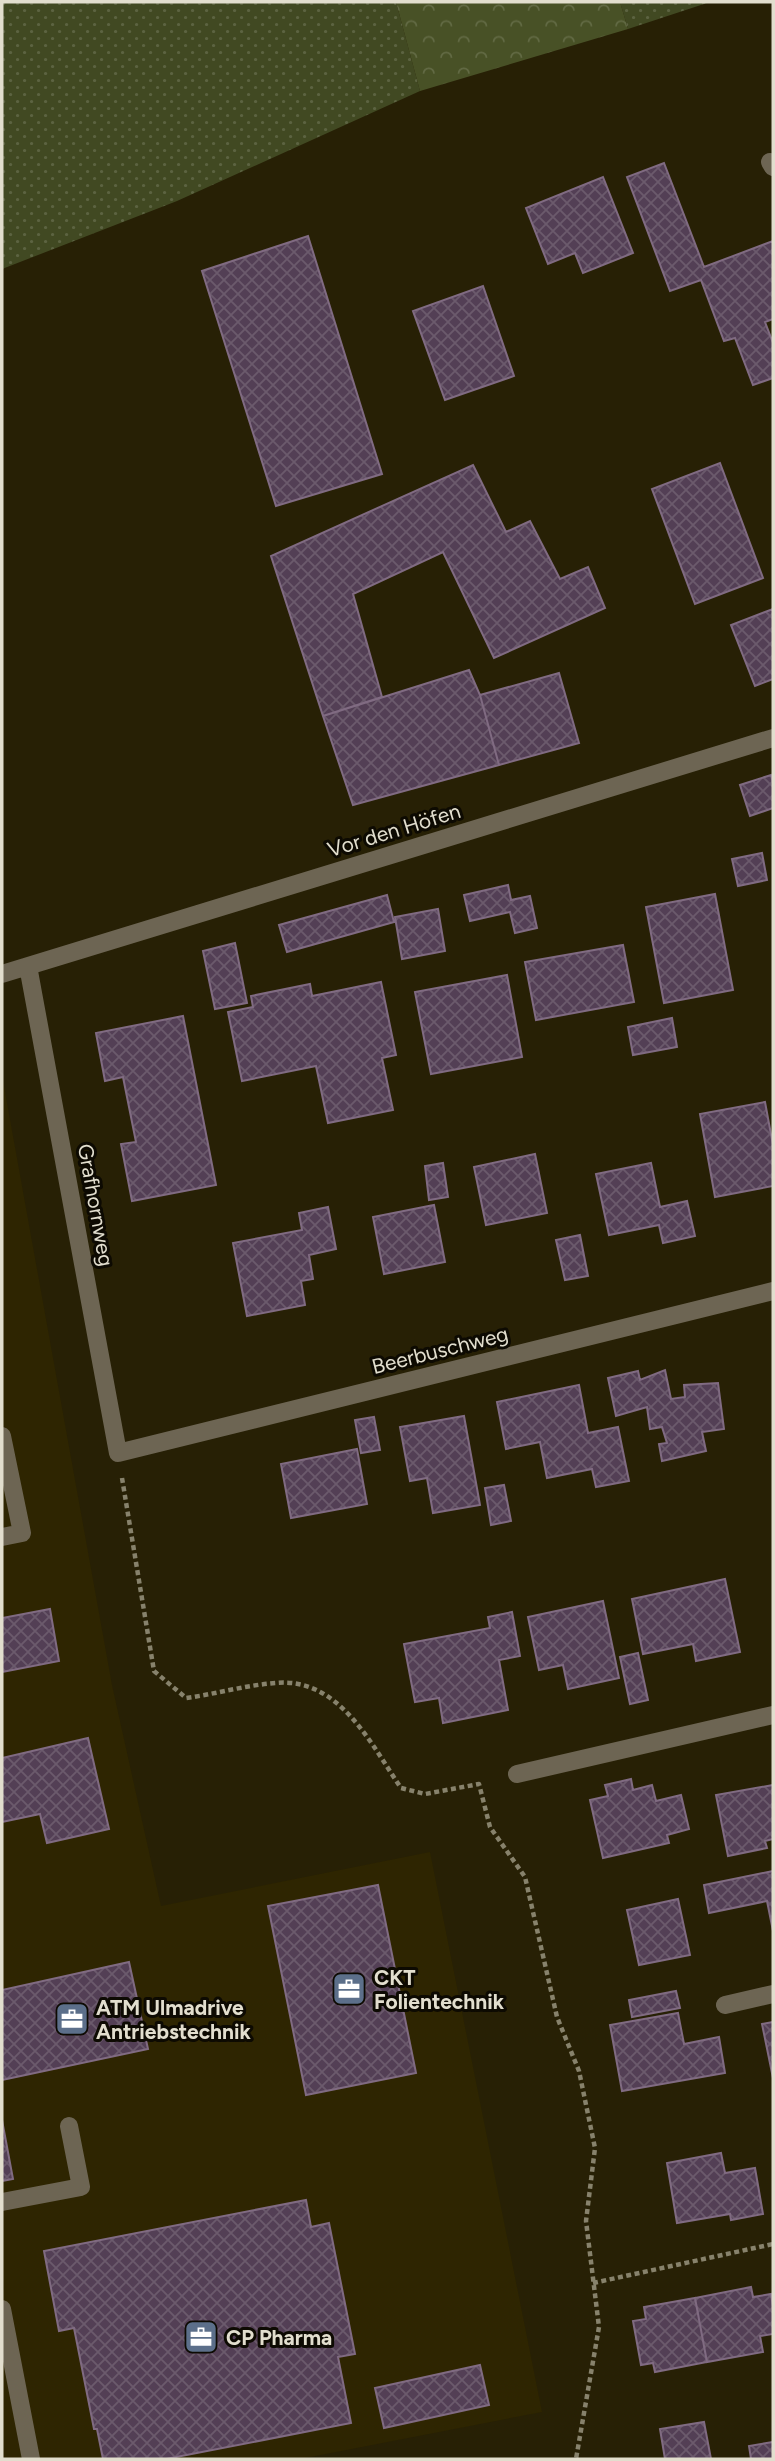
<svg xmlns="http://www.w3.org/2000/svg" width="775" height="2461" font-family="Figtree,sans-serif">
<defs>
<pattern id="grass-dots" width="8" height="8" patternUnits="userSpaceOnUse" patternTransform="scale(1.75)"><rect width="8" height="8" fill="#414922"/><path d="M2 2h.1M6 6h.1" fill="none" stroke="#5c6341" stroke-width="1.8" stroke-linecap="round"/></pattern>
<pattern id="forest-crowns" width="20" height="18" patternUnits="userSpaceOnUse" patternTransform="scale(1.75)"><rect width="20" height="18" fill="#485126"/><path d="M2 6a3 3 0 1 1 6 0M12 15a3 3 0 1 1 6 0" fill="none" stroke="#626a44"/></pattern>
<pattern id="building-cross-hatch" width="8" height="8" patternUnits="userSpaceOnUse" patternTransform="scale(1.75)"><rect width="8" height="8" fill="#533f55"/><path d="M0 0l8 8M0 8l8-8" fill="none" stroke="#6b5a6c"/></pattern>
</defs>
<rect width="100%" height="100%" fill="#272005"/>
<path fill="#2e2501" d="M2 1075 112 1685 161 1906 430 1852 542 2412 300 2459H2Z"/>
<path fill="url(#grass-dots)" d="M2 2H396L420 91 177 201 2 269Z
M620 2H710L628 29Z"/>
<path fill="url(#forest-crowns)" d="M396 2H620L628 29 420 91Z"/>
<path fill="url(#building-cross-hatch)" stroke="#806b82" stroke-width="2" d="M664 163 704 267 773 241V319L765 322 773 343V378L753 385 735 338 724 341 701 280 670 291 627 177Z
M603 177 633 253 583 273 575 253 548 264 526 208Z
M308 236 382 474 276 506 202 271Z
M483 286 514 376 445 400 413 311Z
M720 463 763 578 695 604 652 489Z
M473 465 506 532 530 521 560 579 588 567 605 608 494 658 443 552 353 594 382 697 323 716 271 556Z
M773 609V679L755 686 731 625Z
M469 670 480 695 499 765 353 805 323 716Z
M559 673 579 743 499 765 480 695Z
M771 775 773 783V808L750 816 740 785Z
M762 853 767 880 738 886 732 859Z
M508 885 511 900 530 896 537 928 515 933 510 912 470 921 464 895Z
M715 894 733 990 664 1003 646 907Z
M387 895 394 922 287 952 279 925Z
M438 909 445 951 402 959 395 917Z
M235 943 247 1003 215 1009 203 951Z
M623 945 634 1002 536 1020 525 962Z
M507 975 522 1057 431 1074 415 992Z
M381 982 396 1055 382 1058 393 1110 328 1123 316 1066 242 1081 228 1012 253 1007 251 996 310 984 312 996Z
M183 1016 216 1185 132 1201 121 1144 136 1142 123 1077 105 1081 96 1033Z
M672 1018 677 1047 633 1055 628 1027Z
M765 1102 773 1145V1186L715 1197 700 1114Z
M535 1154 547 1213 486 1225 474 1167Z
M443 1163 448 1197 429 1200 425 1166Z
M651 1163 660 1207 687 1201 695 1236 663 1243 659 1225 609 1235 596 1174Z
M434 1205 445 1262 384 1274 373 1217Z
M328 1207 336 1249 309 1255 313 1279 301 1281 305 1305 247 1316 233 1243 302 1230 299 1213Z
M580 1235 588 1276 565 1280 556 1240Z
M665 1370 671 1399 685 1397 684 1385 718 1383 724 1429 702 1432 706 1451 662 1461 659 1444 667 1443 662 1427 650 1429 647 1407 616 1416 608 1378 638 1371 640 1380Z
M579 1385 588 1433 618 1427 629 1481 596 1487 592 1469 547 1478 540 1442 506 1449 497 1402Z
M464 1416 480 1505 433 1513 427 1478 410 1481 400 1427Z
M374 1417 380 1450 361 1453 355 1420Z
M357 1449 367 1504 291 1518 281 1464Z
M504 1485 511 1521 491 1525 485 1488Z
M725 1579 740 1652 696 1661 693 1644 643 1654 632 1599Z
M603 1601 619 1678 568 1689 563 1665 539 1670 528 1617Z
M50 1609 59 1661 2 1672V1618Z
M512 1612 520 1656 499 1660 508 1710 443 1723 439 1698 415 1702 404 1644 490 1628 488 1617Z
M638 1653 648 1700 630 1704 620 1657Z
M88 1738 109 1829 47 1843 40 1814 2 1822V1758Z
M631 1779 633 1790 652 1785 656 1801 681 1795 689 1829 667 1835 669 1843 603 1858 590 1800 608 1796 605 1785Z
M773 1785V1839L765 1841 767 1848 728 1856 716 1795Z
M773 1871V1931L767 1901 709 1913 704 1885Z
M378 1885 416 2073 306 2095 268 1906Z
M678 1899 690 1955 639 1965 627 1910Z
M129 1962 148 2049 2 2080V1990Z
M676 1991 680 2008 632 2017 629 2000Z
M678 2013 684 2044 719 2037 725 2073 622 2091 610 2025Z
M773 2022V2078L762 2024Z
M2 2120 13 2179 2 2181Z
M721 2153 725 2173 755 2168 763 2214 731 2220 730 2214 677 2223 667 2163Z
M306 2200 311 2227 329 2223 355 2354 338 2357 351 2423 166 2459H103L97 2429H94L74 2328 59 2331 44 2251Z
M751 2287 753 2297 771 2294 773 2307V2334L760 2336 763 2352 707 2362 695 2298Z
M695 2298 707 2362 655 2372 653 2363 641 2365 633 2321 646 2319 644 2307Z
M480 2365 489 2405 384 2428 375 2388Z
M704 2422 711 2459H665L660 2429Z
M773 2442V2459H751L749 2446Z"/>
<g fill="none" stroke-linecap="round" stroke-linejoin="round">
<path stroke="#87826c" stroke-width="4.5" stroke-dasharray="5 3.5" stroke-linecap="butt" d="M122 1478 154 1671 186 1698C216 1694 246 1685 276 1683 339 1677 371 1744 401 1788L425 1794 479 1784 490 1827 525 1877 557 2017 579 2071 595 2148 586 2221 599 2327 576 2459
M593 2283 773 2244"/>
<path stroke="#6d6553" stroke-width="18" d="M770 162 773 167
M28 966 118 1453 773 1291
M2 974 773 738
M2 1436 22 1533 2 1537
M517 1774 773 1715
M725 2005 773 1994
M2 2202 81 2187 69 2126
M2 2309 31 2459"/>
</g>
<defs>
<symbol id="office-square" viewBox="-11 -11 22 22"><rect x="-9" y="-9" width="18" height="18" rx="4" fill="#5c6f8a" stroke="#0d0a02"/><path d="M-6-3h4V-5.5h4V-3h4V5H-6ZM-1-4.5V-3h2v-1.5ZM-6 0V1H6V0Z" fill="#fff"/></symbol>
</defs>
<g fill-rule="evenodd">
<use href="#office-square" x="330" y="1970" width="38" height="38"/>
<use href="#office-square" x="53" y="2000" width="38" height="38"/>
<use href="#office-square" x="182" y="2318" width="38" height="38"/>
</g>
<g text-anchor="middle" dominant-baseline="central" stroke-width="6" stroke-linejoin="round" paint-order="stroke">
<g font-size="21" fill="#e2dece" stroke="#0d0a02">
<text transform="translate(394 830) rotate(-17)">Vor den Höfen</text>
<text transform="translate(96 1205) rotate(80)">Grafhornweg</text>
<text transform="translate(440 1350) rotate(-14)">Beerbuschweg</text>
</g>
<g font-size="21" font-weight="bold" fill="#e2dece" stroke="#0d0a02" text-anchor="start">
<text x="374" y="1977">CKT<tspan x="374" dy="24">Folientechnik</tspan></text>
<text x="96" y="2007">ATM Ulmadrive<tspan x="96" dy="24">Antriebstechnik</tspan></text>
<text x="226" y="2337">CP Pharma</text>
</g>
</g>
<rect width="775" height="2461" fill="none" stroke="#e2dece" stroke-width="7"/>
</svg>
